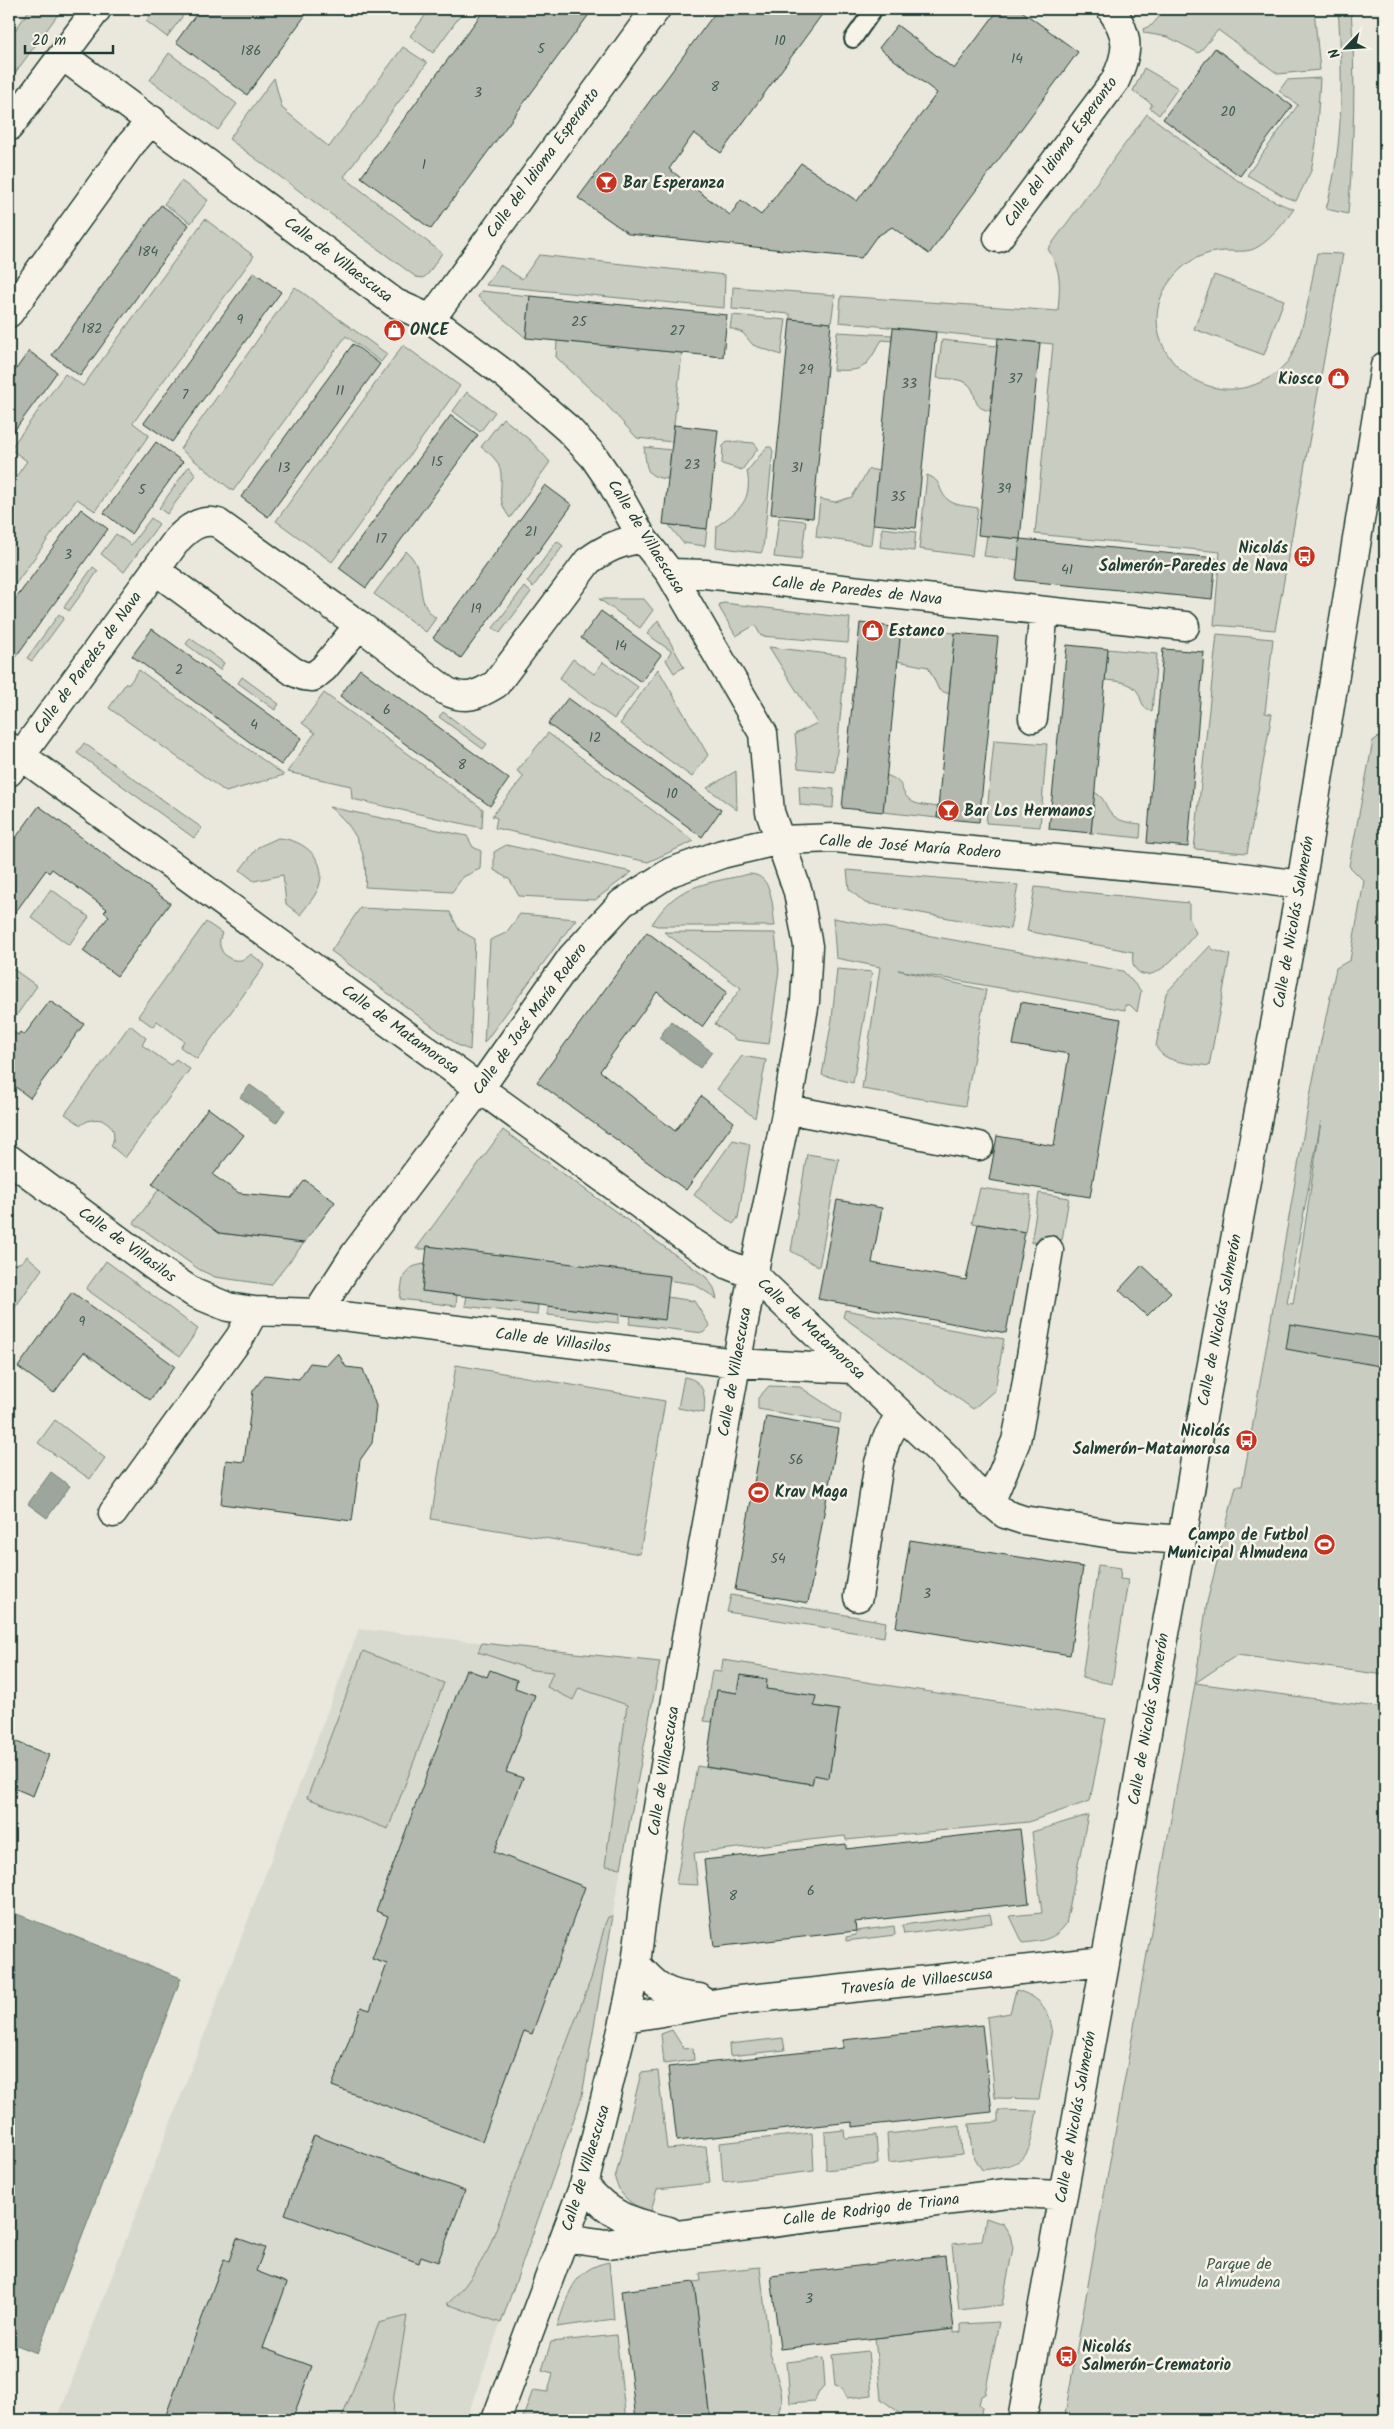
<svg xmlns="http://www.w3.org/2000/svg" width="1394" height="2429" font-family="Kalam,sans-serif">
<rect width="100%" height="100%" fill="#eae8dd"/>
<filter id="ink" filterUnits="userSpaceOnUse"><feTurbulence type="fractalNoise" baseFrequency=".02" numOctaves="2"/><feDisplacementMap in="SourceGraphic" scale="10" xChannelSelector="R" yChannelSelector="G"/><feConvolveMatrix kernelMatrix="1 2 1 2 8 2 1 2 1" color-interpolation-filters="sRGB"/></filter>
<g filter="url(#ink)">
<path fill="#d9dacf" d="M359 1629 660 1662 616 1895 582 2096 466 2420H57Z"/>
<path fill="#c8ccc1" stroke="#74847a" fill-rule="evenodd" d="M30 9H62L15 73 9 68V39Z
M156 9H188L167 37 146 21Z
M430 9H465L433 53 410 36Z
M1166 9H1205L1213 14 1217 9H1314L1320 70 1278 74 1218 30 1199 53 1168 37 1144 33 1143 29 1152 25Z
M1338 9H1351C1356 78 1354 145 1348 214L1326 209C1344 146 1343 74 1338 9Z
M403 47 427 63 344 177 442 253 428 274 423 278 416 277 229 139 274 78 282 108 329 147Z
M169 53 237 104 218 130 150 80Z
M1144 68 1178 88 1159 115 1150 108 1152 104 1133 91Z
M1320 78 1316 144 1311 171 1296 201 1285 197 1247 175 1298 105 1279 91 1287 80Z
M1147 114C1191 145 1243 192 1294 209 1284 223 1267 245 1251 250 1244 252 1235 251 1228 251 1204 251 1185 261 1170 281 1128 338 1196 413 1261 382 1273 376 1283 370 1290 358 1305 332 1311 283 1317 253L1343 254 1275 630 1214 625 1220 552 1035 534 1053 344 839 322 841 296 1058 311C1060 284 1062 272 1048 249Z
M181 181 208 200 191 223 164 204Z
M205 219 254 256 133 423 149 435 95 511 77 499 9 593V487L27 461 10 449 65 374 83 386Z
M539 255 725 275 724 308 486 285 500 265 522 279Z
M1214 275 1284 300 1264 355 1194 329Z
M295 287 387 354 381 362 346 336 233 491 180 449Z
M733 287 835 295 831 323 790 319V314L732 309Z
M481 291 530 296 526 338 478 297Z
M732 315 786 320 781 355 753 345 743 333 730 328Z
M837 332 892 335V341L882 340C865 367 867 372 833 370Z
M942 340 997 346 990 411C970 407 979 396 969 385 962 378 946 379 937 378Z
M557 341 682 353 672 442 637 438 604 402 556 357Z
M403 345 460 386 332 562 276 521Z
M467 392 495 412 480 432 453 411Z
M503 418 531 441 550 462 510 518C487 489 519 472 481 447Z
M728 441 754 443 758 448 742 470 722 464 723 446Z
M644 447 671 450 668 479C644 477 647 468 644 447Z
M767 447H771L773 451 763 549 761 553 716 547 717 526C739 510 753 501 747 471Z
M189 466 196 475 167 514 159 508Z
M869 469 879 471 871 545 816 537 820 499 835 502 852 497Z
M927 475C943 481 937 489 947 499 954 506 968 506 978 508L972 556 919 549Z
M151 518 159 524 124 572 101 554 116 534 131 545Z
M779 518 806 521 801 560 774 557Z
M669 525 707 529 705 546 683 543Z
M882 528 916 532 914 551 880 547Z
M987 536 1020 539 1018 560 984 556Z
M557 541 563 546 533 587 527 582Z
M406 551C430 572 411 601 436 618L426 632 374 594Z
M93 567 98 571 69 611 64 607Z
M524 587 531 592 500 633 493 628Z
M599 599H644L653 610 640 628Z
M724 603 850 618 848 643 761 636 755 625 736 636 719 607 720 604Z
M59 614 64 618 32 661 27 658Z
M658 620 684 667 674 673 666 660 671 651 647 634Z
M901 628 955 633 949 694 939 690 928 667 897 661Z
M1217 634 1273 639 1265 713 1272 714 1247 853 1194 849Z
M190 638 224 663 220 670 186 644Z
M769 647 846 656 835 772 798 768 795 734 817 723Z
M1108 649 1157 654 1152 712C1138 707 1143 694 1133 687 1125 681 1114 681 1105 680Z
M573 659 594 674 603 662 638 687 614 719 559 679Z
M658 669 708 755 692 777 620 724Z
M139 670 284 775 226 792 109 708 126 683 129 684Z
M242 677 279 704 275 710 238 683Z
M324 693 483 809 482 828 352 799 351 786 287 772 315 733 302 723Z
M443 712 487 744 483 749 439 717Z
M1385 729V1675L1237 1655 1195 1683 1385 1708V2420H1064L1195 1684 1207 1602 1236 1486H1242L1312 1085 1336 968 1350 960 1364 881 1349 866 1373 741 1385 732ZM1321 1121 1293 1304 1287 1303Z
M548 733 694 841 648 862 495 828 497 818 492 816 524 776 517 771Z
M994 740 1047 744 1040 827 986 823Z
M84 743 202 828 194 838 77 753Z
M736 771 737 810 707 788Z
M886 775C908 783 897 789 910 800 917 806 929 805 938 807L937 818 883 812Z
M799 786 834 789 833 808 800 805Z
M1094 792C1106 798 1104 805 1111 813 1118 822 1131 823 1141 824L1140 838 1091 833Z
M329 807 467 836 473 847 481 851 480 869 463 877 452 892 365 887C369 855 355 825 329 807Z
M278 838C304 839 330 861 318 889 314 898 306 907 300 915L286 904 283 875 254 881 240 870 258 847Z
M506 845 632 872 595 900 519 896 510 880 494 870V852Z
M847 870 1018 885 1010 929 865 903 849 889Z
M749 874C774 874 772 908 775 926H657L652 924C658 915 664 907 672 900 691 883 725 880 749 874Z
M1035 887 1189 903V918L1196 933C1185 945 1158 983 1140 973 1132 968 1132 960 1133 952L1027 931Z
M51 889 89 917 69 945 31 917Z
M360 908 450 912 459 930 475 939 470 1050 459 1046 331 951Z
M520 914 576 919 484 1043 490 940 506 933Z
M833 918 1123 971 1141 991 1137 1012 1130 1005H1125V1010L898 970 986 990 965 1106 862 1089 880 967 836 958Z
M206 922 222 933C212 953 237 970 251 954L265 965 197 1059 180 1047 184 1041 157 1021 153 1027 138 1016Z
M664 932 775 933 779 970 769 1044 736 1040 715 1024 741 988Z
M1210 946 1214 950 1230 955 1209 1066C1192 1063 1163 1064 1156 1046L1166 993Z
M9 966 37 986 16 1016 9 1011Z
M837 969 872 972 853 1083 822 1075 832 1019Z
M130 1025 146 1038 142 1045 171 1065 176 1059 190 1069 125 1158 111 1146C122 1125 99 1111 81 1125L65 1114Z
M742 1056 766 1060 755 1118 717 1089Z
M503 1130 706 1277 714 1288 717 1299 694 1284 427 1246 426 1249H416Z
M733 1140 750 1144 738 1218 733 1224 694 1195Z
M807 1154 839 1159 819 1267 791 1251Z
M980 1188 1031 1195 1025 1232 972 1223Z
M159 1189 219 1233 304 1243 271 1285 215 1277 200 1270 134 1223Z
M1039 1193 1069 1198 1062 1240 1040 1236 1037 1241 1031 1243Z
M27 1256 42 1269 9 1316V1263C17 1265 22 1263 27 1256Z
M106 1261 198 1329 180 1356 86 1289Z
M425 1264 422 1291 457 1295 456 1306 400 1299C403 1278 401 1267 425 1264Z
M467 1296 538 1305 537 1315 465 1306Z
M667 1297 694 1301 710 1326 703 1333 629 1324 631 1316Z
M548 1306 619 1314V1323L548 1315Z
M845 1310 1004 1339 995 1390 973 1409 843 1317Z
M456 1365 665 1401 640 1554 431 1519Z
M684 1377C704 1380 706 1395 704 1413L678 1408Z
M769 1386 800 1387 841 1414 840 1423 758 1409V1398Z
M55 1420 105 1458 90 1479 38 1443Z
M1098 1565 1121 1568 1120 1579 1128 1580 1112 1684 1082 1678Z
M731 1595 886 1622 884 1637 727 1612Z
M482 1643 660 1662 621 1868 605 1866 627 1705 579 1688 573 1700 547 1687 553 1672 532 1670 478 1652Z
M363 1651 444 1683 388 1829 307 1798Z
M723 1660 1106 1719 1090 1801 1028 1822 846 1840 845 1836 694 1853 698 1885 676 1884 697 1766 812 1784 814 1775 829 1777 839 1710 814 1706 815 1696 766 1689 767 1679 740 1675 737 1693 717 1690 713 1722 704 1721 712 1671 721 1672Z
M1088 1815 1066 1924C1055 1940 1041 1941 1023 1943L1010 1916 1042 1913 1032 1832Z
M990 1914 992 1923 904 1934 902 1925Z
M613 1916 582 2096 501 2323 447 2304C465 2289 476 2270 488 2250L592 1976 605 1924 608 1917Z
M894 1926 895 1935 846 1941V1937L856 1935V1931Z
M1016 1990C1037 1996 1048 2006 1052 2029L1039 2099 995 2098 987 2017 1010 2013Z
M672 2030 684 2049 693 2048 694 2060 664 2064 661 2034Z
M783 2038 785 2050 730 2056 729 2044Z
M658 2071 667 2149 706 2146 710 2183 657 2189 651 2211C633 2207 620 2197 615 2179L641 2073Z
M998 2110 1037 2111C1028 2157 1032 2164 982 2170L972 2153 969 2124 998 2122Z
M960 2126 962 2154 889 2163 887 2134Z
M844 2130 845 2138 876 2135 878 2164 826 2170 825 2132Z
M812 2133 814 2171 723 2182 720 2143Z
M986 2218 1003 2224 1010 2235 1013 2248 1002 2305 959 2310 952 2244 982 2241Z
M609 2262 614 2319 557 2327C568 2296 572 2269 609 2262Z
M760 2267 770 2353 781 2390 782 2401 776 2420H710L694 2282 701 2281 700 2273Z
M407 2316 394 2395 393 2420H341L379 2323Z
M999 2322 985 2394 981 2396 979 2405 982 2407 980 2420H909L881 2399 875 2338 954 2329V2333L961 2332V2324Z
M616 2335 626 2420H522L533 2390 548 2392 553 2373 542 2370 551 2342Z
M868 2351 872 2395 847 2398 842 2388 835 2386 832 2355Z
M823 2358 825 2386 819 2391 814 2401 790 2403 787 2362Z"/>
<path fill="#9ca69c" stroke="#6a7c72" d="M671 1021 712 1052 700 1068 659 1038Z
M250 1085 285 1110 276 1123 240 1097Z
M51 1472 70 1486 47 1518 28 1504Z
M9 1911 181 1978 37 2353 9 2342Z"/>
<path fill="#b2b8ae" stroke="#1f3d34" d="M200 9H310L247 95 176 42Z
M485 9H593L431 229 361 177Z
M718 9H826L721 153 694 133 669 169 730 215 741 200 761 215 801 163 857 201 937 93 879 48 897 25 954 69 999 9H1019L1078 52 929 254 892 227 876 237 861 258 629 234 578 198Z
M1215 48 1292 106 1240 176 1163 119Z
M161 205 189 225 80 376 52 355Z
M254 272 281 292 172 442 144 423Z
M530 296 727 315 723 357 526 338Z
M790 319 831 323 813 518 771 514Z
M893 328 936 332 916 528 873 524Z
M998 338 1040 343 1020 539 1216 558 1212 599 1016 580 1020 539 978 535Z
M353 344 380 364 268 517 241 497Z
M29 351 57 372 9 438V379Z
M451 415 478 435 366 588 339 568Z
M674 425 718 430 707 529 663 524Z
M156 442 183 462 131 534 104 513Z
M545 485 572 505 461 658 433 638Z
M81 509 108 529 9 666V608Z
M601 611 661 655 641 682 581 638Z
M860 623 901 628 883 812 842 808Z
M152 629 302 738 281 765 132 656Z
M955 633 998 637 979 822 937 818Z
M1067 645 1108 649 1091 833 1049 829Z
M1163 649 1204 652 1188 847 1147 843Z
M360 669 509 779 490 806 340 696Z
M568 698 721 810 702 837 548 724Z
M39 806 170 903 117 976 83 951 109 916 104 912 107 909 52 869 49 873 46 870 9 921V847Z
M647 932 727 992 702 1027 657 992 600 1071 675 1131 701 1096 734 1122 686 1190 537 1082Z
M50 1001 84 1024 30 1098 9 1082V1029L18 1035 20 1032 24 1035Z
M1021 1002 1121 1019 1090 1197 989 1180 997 1136 1054 1146 1069 1054 1013 1045Z
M208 1108 244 1135 213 1175 239 1193 291 1198 305 1180 335 1202 304 1243 219 1233 152 1184Z
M837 1200 882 1208 872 1263 966 1280 978 1224 1025 1232 1006 1333 818 1299Z
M427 1246 670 1276 665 1320 422 1291Z
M1142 1265 1171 1292 1147 1316 1119 1290Z
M72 1292 175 1366 150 1400 84 1352 54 1393 18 1367Z
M1290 1324 1385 1339V1367L1286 1349Z
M338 1353 346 1367 363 1369 376 1406 372 1443 360 1460 352 1521 221 1504 226 1460 244 1462 253 1391 265 1375 299 1379 310 1363 327 1365Z
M766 1416 839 1429 808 1603 735 1590Z
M910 1540 1083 1567 1070 1655 896 1627Z
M466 1669 487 1677 490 1670 517 1680 515 1688 535 1695 506 1772 523 1778 494 1852 585 1887 532 2034 524 2031 482 2141 332 2086 361 2007 370 2010 387 1964 372 1959 388 1916 376 1911Z
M740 1675 767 1679 766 1689 816 1696 814 1706 839 1710 829 1778 814 1775 812 1784 706 1767 717 1690 737 1693Z
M9 1739 49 1755 33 1796 9 1786Z
M1020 1829 1029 1903 855 1922 856 1931 714 1947 704 1860 846 1844V1849Z
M982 2025 992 2112 852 2127V2122L677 2141 668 2067 843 2048V2040Z
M314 2135 465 2191 438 2262 421 2256 419 2263 285 2214Z
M237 2238 265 2248 256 2271 287 2283 263 2348 312 2366 292 2420H164L224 2259 229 2261Z
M945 2256 954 2329 780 2349 771 2276Z
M694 2282 710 2420H636L621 2291Z"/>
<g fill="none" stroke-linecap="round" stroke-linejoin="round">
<defs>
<path id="service" d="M853 39 874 9"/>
<path id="minor" d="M63 56 395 303 431 319 506 375 568 429 594 457 611 482 643 539 670 573 763 733 770 812 798 892 808 946 805 1001 787 1109 747 1305 687 1633 647 1874 636 1964 625 2018 584 2185 496 2420
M998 238 1115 81C1129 51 1130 37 1111 9
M9 313 131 144 152 120
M431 319 656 9
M155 570 294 672 304 676 313 677 324 668 359 625
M670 573 705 574 1185 626
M1033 718 1044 611
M9 747 690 1241 726 1264 754 1275 946 1457 971 1486 1005 1514 1023 1520 1118 1535 1182 1540
M9 772 177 540C188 528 201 518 218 523L359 625 446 691C466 701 478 695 496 684L588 561C606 548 621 541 643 539
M787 1109 979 1146
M9 1159 162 1272 194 1293 228 1307 254 1311 317 1313 736 1363 852 1369
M317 1313 355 1254 480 1088 572 957 622 903 671 872 722 854 781 840 835 838 1226 875 1301 885
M990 1503 1016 1441 1021 1416 1049 1250
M113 1513 240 1337 254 1311
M858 1597 879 1463 886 1440 900 1414
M636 1964C657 1988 666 1995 699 1998
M625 2018 730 2001 1104 1961
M584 2185C612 2218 629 2221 669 2231
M565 2238 607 2244 1007 2193 1062 2195
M1022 2420 1182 1540 1201 1423 1301 885 1385 366"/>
<path id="primary" d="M9 127 97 9"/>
</defs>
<use href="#service" stroke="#1f3d34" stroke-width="20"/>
<use href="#minor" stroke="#1f3d34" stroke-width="31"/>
<use href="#primary" stroke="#1f3d34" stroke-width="31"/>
<use href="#service" stroke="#f7f3e8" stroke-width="16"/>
<use href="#minor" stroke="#f7f3e8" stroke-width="28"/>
<use href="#primary" stroke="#f7f3e8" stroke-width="28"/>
</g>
</g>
<defs>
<symbol id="bar-disc" viewBox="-11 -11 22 22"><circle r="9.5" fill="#c8321e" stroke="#f7f3e8"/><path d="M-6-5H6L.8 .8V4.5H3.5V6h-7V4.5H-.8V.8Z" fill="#fff"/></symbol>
<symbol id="shop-disc" viewBox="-11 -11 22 22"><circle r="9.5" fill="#c8321e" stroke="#f7f3e8"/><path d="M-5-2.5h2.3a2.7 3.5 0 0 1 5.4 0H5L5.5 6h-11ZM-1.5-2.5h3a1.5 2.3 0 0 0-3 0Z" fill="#fff"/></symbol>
<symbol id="bus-disc" viewBox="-11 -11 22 22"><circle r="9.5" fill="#c8321e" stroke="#f7f3e8"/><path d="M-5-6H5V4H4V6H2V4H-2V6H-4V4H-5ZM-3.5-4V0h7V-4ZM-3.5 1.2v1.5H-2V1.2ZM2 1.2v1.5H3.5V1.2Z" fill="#fff"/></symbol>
<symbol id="stadium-disc" viewBox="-11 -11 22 22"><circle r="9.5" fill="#c8321e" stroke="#f7f3e8"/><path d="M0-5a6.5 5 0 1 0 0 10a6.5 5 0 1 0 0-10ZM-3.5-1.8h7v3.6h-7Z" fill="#fff"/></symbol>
</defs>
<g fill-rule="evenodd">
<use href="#bar-disc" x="594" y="170" width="25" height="25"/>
<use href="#shop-disc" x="382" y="318" width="25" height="25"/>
<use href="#shop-disc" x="1326" y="366" width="25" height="25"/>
<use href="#bus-disc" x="1292" y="544" width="25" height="25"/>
<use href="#shop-disc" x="860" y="618" width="25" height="25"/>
<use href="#bar-disc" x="936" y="798" width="25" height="25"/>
<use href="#bus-disc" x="1234" y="1428" width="25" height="25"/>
<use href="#stadium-disc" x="746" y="1480" width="25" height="25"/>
<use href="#stadium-disc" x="1312" y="1532" width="25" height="25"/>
<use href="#bus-disc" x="1054" y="2344" width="25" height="25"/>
</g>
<g text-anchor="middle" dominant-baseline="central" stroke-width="5" stroke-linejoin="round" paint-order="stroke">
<g font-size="14" fill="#445c52">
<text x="780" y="41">10</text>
<text x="541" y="49">5</text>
<text x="251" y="51">186</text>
<text x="1017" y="59">14</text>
<text x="715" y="87">8</text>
<text x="478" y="93">3</text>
<text x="1228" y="112">20</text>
<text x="424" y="165">1</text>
<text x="148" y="252">184</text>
<text x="240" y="320">9</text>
<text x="579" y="322">25</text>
<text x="92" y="329">182</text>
<text x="677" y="331">27</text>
<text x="806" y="370">29</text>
<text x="1015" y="379">37</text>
<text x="909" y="384">33</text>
<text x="340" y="391">11</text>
<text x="185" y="395">7</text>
<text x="437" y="462">15</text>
<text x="692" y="465">23</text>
<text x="284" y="468">13</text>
<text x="797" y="468">31</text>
<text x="1004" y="489">39</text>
<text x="142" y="490">5</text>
<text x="898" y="497">35</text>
<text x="531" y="532">21</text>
<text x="381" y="539">17</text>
<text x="68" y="555">3</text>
<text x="1067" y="570">41</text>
<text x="476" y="609">19</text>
<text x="621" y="646">14</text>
<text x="179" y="670">2</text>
<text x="387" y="710">6</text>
<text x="254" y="725">4</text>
<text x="595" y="738">12</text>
<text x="462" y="765">8</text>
<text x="672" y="794">10</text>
<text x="82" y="1322">9</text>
<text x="796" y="1460">56</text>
<text x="778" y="1559">54</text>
<text x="927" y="1594">3</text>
<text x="811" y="1891">6</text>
<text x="733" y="1896">8</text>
<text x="809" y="2299">3</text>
</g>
<g font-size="16" fill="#1f3d34" stroke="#f7f3e8">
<text transform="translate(1061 152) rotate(-54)">Calle del Idioma Esperanto</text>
<text transform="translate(543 163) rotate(-54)">Calle del Idioma Esperanto</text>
<text transform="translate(338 260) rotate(37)">Calle de Villaescusa</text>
<text transform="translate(646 537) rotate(58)">Calle de Villaescusa</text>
<text transform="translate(857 591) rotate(6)">Calle de Paredes de Nava</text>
<text transform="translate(88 663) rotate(-54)">Calle de Paredes de Nava</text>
<text transform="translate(910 847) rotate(4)">Calle de José María Rodero</text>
<text transform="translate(1294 922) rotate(-80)">Calle de Nicolás Salmerón</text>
<text transform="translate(530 1019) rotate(-54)">Calle de José María Rodero</text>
<text transform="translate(400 1030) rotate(36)">Calle de Matamorosa</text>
<text transform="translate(127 1245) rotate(36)">Calle de Villasilos</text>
<text transform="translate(1220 1320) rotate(-79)">Calle de Nicolás Salmerón</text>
<text transform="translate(811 1329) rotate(43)">Calle de Matamorosa</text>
<text transform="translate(553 1341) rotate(7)">Calle de Villasilos</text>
<text transform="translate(735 1372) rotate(-80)">Calle de Villaescusa</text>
<text transform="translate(1149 1719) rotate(-80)">Calle de Nicolás Salmerón</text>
<text transform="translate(664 1771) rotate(-81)">Calle de Villaescusa</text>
<text transform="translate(917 1982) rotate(-6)">Travesía de Villaescusa</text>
<text transform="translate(1076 2117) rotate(-80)">Calle de Nicolás Salmerón</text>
<text transform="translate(586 2168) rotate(-73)">Calle de Villaescusa</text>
<text transform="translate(871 2210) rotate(-7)">Calle de Rodrigo de Triana</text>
</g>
<g font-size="16" font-weight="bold" fill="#1f3d34" stroke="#f7f3e8" text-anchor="start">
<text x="623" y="183">Bar Esperanza</text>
<text x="410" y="330">ONCE</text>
<text x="1322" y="379" text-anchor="end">Kiosco</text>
<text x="1288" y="548" text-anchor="end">Nicolás<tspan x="1288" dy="18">Salmerón-Paredes de Nava</tspan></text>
<text x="889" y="631">Estanco</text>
<text x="964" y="811">Bar Los Hermanos</text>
<text x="1230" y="1431" text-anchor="end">Nicolás<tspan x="1230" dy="18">Salmerón-Matamorosa</tspan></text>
<text x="775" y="1492">Krav Maga</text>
<text x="1308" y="1535" text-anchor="end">Campo de Futbol<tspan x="1308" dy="18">Municipal Almudena</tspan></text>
<text x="1082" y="2347">Nicolás<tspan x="1082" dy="18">Salmerón-Crematorio</tspan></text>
</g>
<g font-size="16" fill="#415a50" stroke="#f7f3e8">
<text x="1239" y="2264">Parque de<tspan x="1239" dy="18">la Almudena</tspan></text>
</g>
</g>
<rect width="1394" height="2429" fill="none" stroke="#f7f3e8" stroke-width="30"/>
<rect x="15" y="15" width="1364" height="2399" fill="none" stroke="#1f3d34" stroke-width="2" filter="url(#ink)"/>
<g transform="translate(1346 48) rotate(245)" stroke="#f7f3e8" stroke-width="4" paint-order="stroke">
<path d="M0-4L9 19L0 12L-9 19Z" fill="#1f3d34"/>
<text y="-8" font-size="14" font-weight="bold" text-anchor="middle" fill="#1f3d34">N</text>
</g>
<path d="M25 45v8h88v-8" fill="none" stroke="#1f3d34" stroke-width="2.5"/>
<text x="32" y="45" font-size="15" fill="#1f3d34" stroke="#f7f3e8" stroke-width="4" paint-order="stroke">20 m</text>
</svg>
